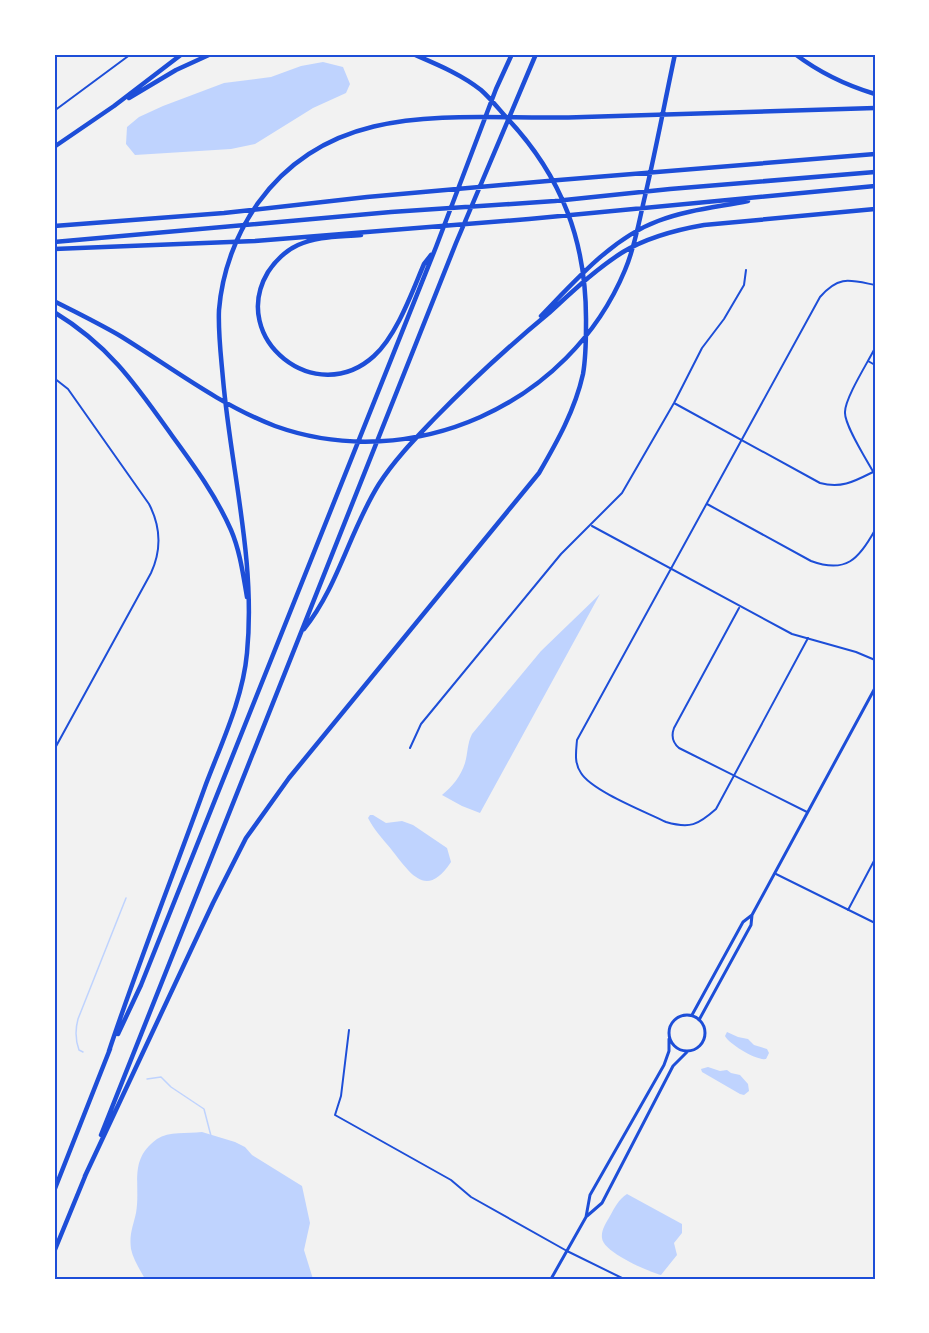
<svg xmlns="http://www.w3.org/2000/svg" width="929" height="1333" font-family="'Work Sans',sans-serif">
<rect width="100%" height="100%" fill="#f2f2f2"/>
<path fill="#bfd3fe" d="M323 62 343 67 350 84 346 93 313 108 255 144 231 149 135 155 126 144 127 127 139 117 163 106 224 83 271 77 301 66Z
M600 594 480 813 462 806 442 795C452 787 461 776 465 763 468 753 467 744 472 734L541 651Z
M370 815H373L386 823 402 821 413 825 447 848 451 862C426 900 410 873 391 849 383 839 374 830 368 818Z
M727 1032 738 1037 748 1039 754 1045 767 1049 769 1053 766 1059C757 1061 729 1044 725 1036Z
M708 1067 720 1071 727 1070 731 1073 740 1075 748 1084 749 1091 744 1095 740 1094 702 1072 701 1069Z
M202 1132 235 1142 245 1147 252 1155 302 1186 310 1223 304 1250 313 1279H145C140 1270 133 1259 131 1249 129 1234 133 1227 136 1213 141 1184 128 1160 157 1139 169 1131 187 1134 202 1132Z
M627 1194 682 1224V1233L674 1243 677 1255 661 1275C647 1271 603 1252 602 1238 601 1230 606 1223 610 1216 615 1207 618 1200 627 1194Z"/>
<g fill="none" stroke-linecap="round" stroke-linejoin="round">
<path stroke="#bfd3fe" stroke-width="1.5" d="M83 1052 79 1050C75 1039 75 1030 78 1019L126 898
M147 1079 161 1077 171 1087 204 1109 211 1136"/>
<path stroke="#1d4ed8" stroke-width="2" d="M54 111 131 54
M875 348C868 362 845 398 845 412 844 425 868 462 875 475
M868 361 875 365
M54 378 68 389 149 504C161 527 162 549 151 573L54 750
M674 403 820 483C842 489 855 481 875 471
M707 504 811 561C846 574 859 559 875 530
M592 526 792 634 856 652 875 660
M739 608 674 728C671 736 672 742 679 748L807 812
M808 638 716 809C698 825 690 829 666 822 646 812 592 791 581 773 574 763 576 752 577 740L820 297C839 275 850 280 875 285
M410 748 421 724 561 554 622 493 674 403 702 348 724 319 744 285 746 270
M776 874 875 923
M848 910 875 859
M349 1030 341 1096 335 1115 451 1180 471 1197 567 1251 624 1279"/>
<path stroke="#1d4ed8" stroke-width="3" d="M669 1033a18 18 0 1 1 36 0a18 18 0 1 1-36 0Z
M692 1015 743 922 752 915
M699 1020 751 925 752 915 875 688
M587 1216 602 1203 673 1066 688 1051
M551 1279 586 1217 590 1195 664 1065 669 1051V1039"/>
<path stroke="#1d4ed8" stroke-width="4.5" d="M795 54C820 73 845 85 875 94
M129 98 176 70 211 54
M54 147 114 106 182 54
M54 226 224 213 367 197 559 180 875 154
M361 235C341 237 317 236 298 245 285 251 276 260 268 272 228 339 316 409 374 356 397 335 412 292 424 264L431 255
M54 242 391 212 555 201 670 189 875 172
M54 249 255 241 529 219 875 186
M54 301C77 313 100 324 122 337 172 368 220 405 275 426 412 475 569 405 625 270 635 247 639 221 645 196 656 149 665 101 675 54
M54 312C110 346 136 385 173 437 195 467 216 496 231 530 240 551 243 574 247 597
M541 316C575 281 612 238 658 221 686 210 718 207 748 201
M304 629C338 587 350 530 379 484 395 459 415 439 435 418 471 381 509 346 549 313 572 292 596 269 623 252 648 237 675 230 704 225L875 209
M118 1034 141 985 436 247 496 89 512 54
M109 1051C139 961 174 873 206 784 222 742 243 698 247 653 256 561 231 470 223 379 221 356 218 333 219 310 222 272 236 234 258 203 337 93 467 122 584 117 681 114 778 111 875 108
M101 1135 456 243 536 54
M85 1176 213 903 246 838 289 778 539 473C557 442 575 410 583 374 586 357 586 340 586 324 587 242 562 176 506 117 498 108 490 98 481 90 461 74 436 64 413 54
M54 1191 110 1049
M54 1252 86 1174"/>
</g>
<rect width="929" height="1333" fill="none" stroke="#ffffff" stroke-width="111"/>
<rect x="56" y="56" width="818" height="1222" fill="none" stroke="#1d4ed8" stroke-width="2"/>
</svg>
